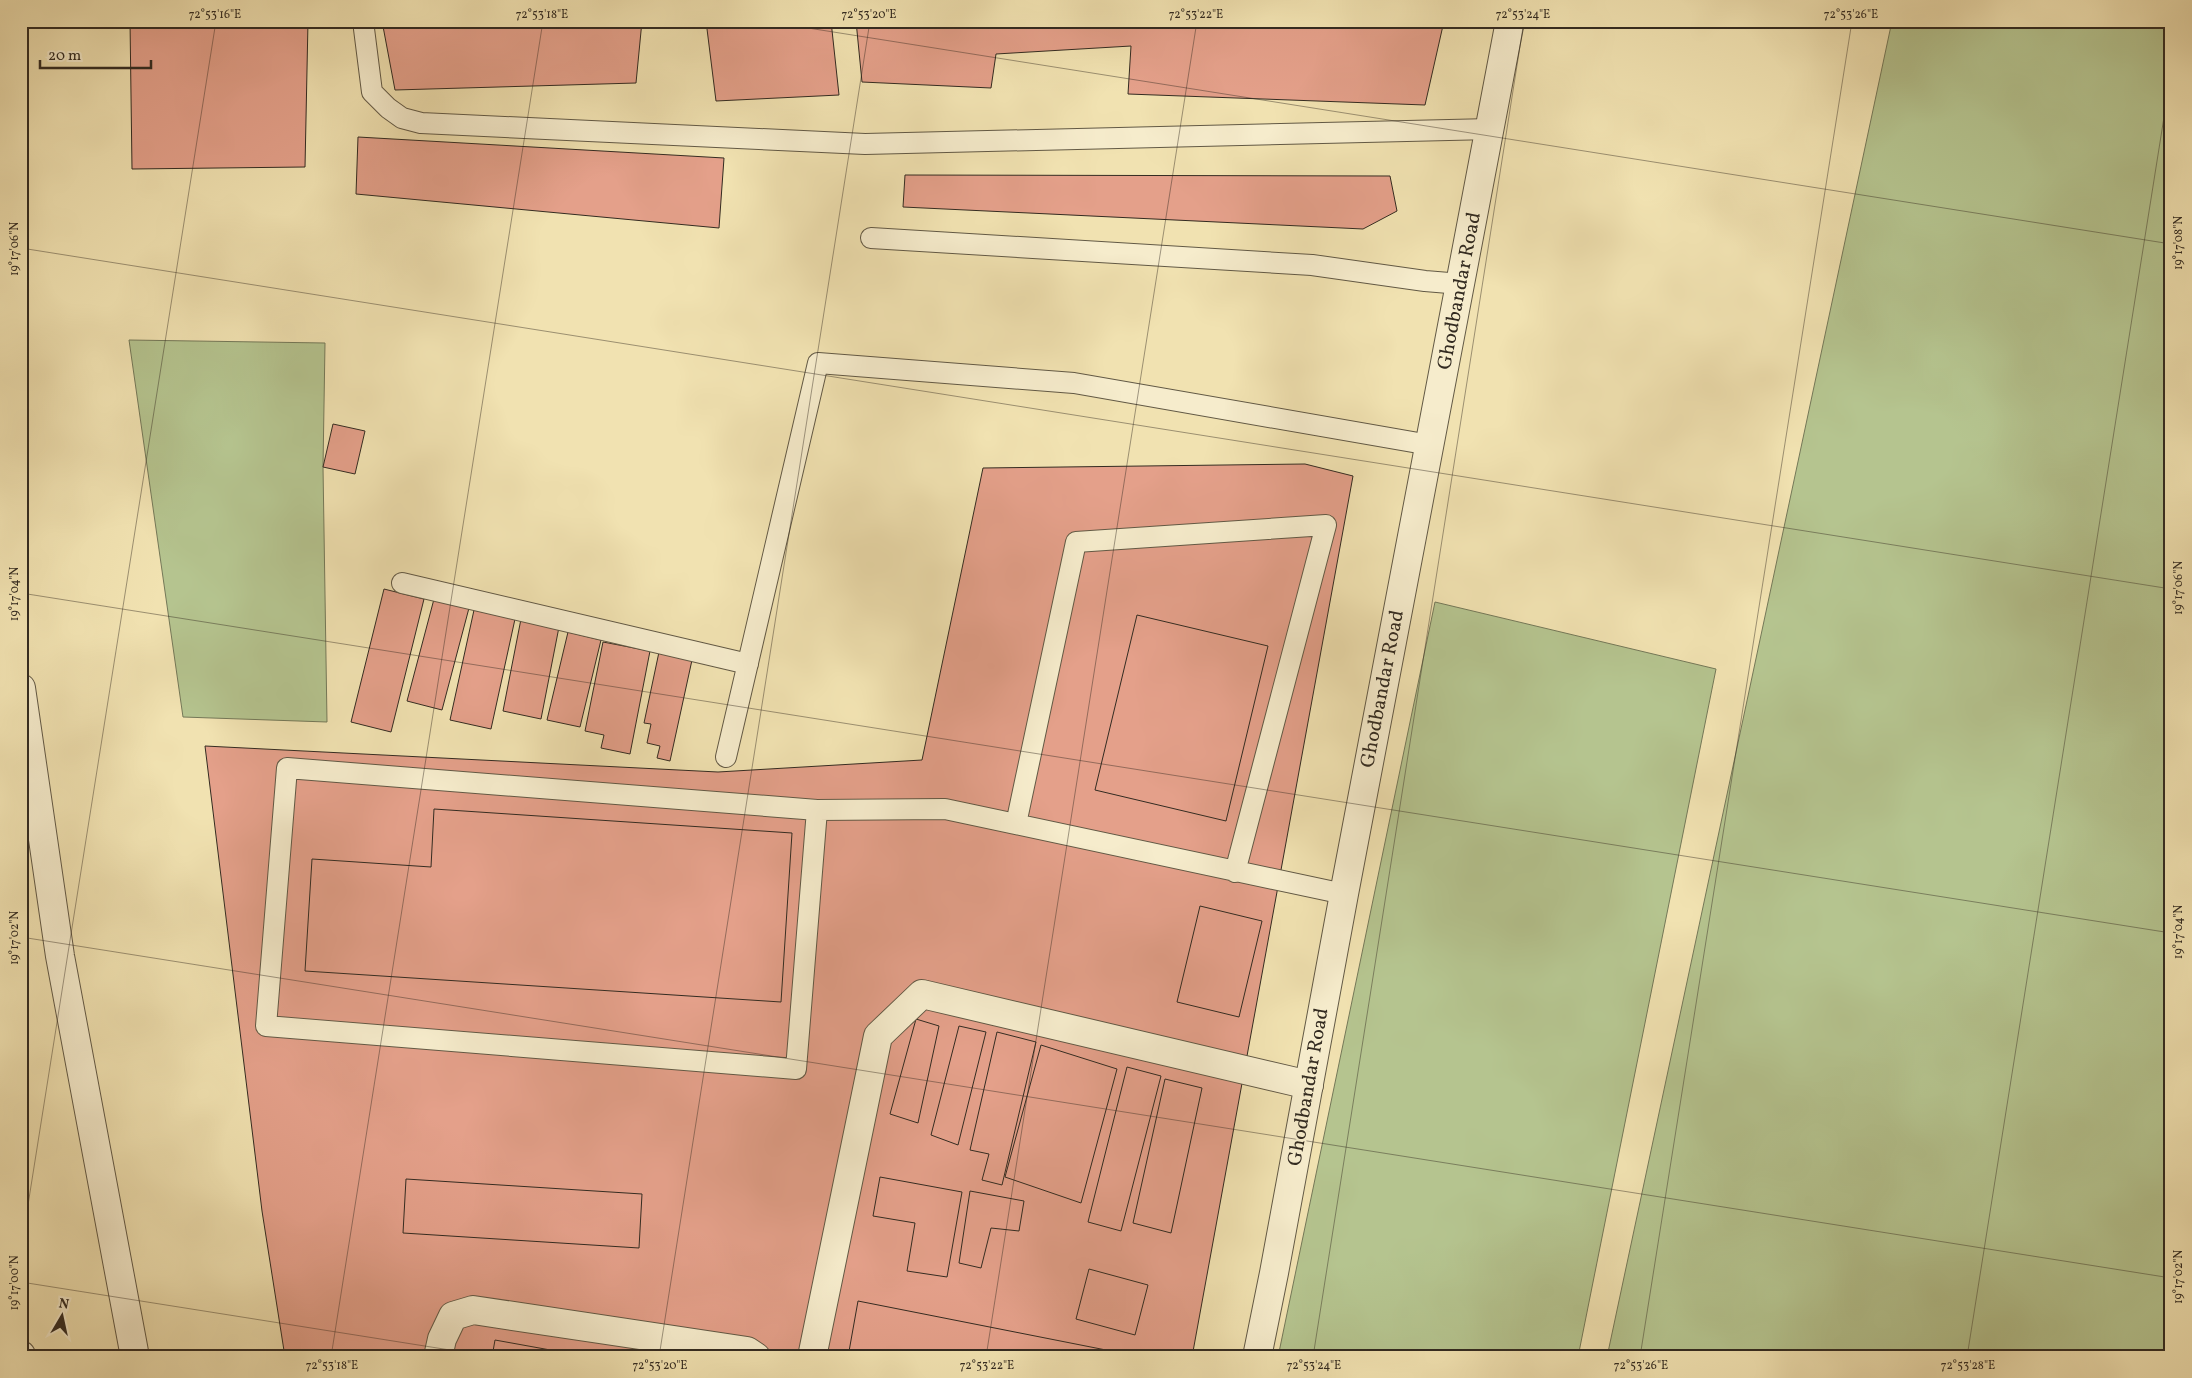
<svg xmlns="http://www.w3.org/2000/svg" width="2192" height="1378" font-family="Vollkorn,serif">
<rect width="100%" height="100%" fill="#f1e2b1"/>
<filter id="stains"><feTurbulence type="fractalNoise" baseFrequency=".004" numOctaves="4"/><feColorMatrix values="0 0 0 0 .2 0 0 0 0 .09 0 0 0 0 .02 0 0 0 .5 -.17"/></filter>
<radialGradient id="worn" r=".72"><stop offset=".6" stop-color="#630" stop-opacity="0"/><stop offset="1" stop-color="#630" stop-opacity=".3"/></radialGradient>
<path fill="#b5c48f" stroke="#747858" d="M1892 21H2171V1357H1607Z
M129 340 325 343 323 467 327 722 183 717Z
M1435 602 1716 669 1578 1357H1278Z"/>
<path fill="#e4a08a" stroke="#332b21" d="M130 21H308L305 167 132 169Z
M382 21H642L636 83 395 90Z
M706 21H831L839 95 716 101Z
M856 21H1444L1425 105 1128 94 1131 46 996 54 991 88 862 82Z
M358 137 724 158 719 228 356 194Z
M905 175 1390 176 1397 211 1363 229 903 207Z
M333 424 365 431 355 474 323 467Z
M1305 464 1353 476 1192 1357H285L262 1211 205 746 718 772 922 760 983 468Z
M384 589 424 599 391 732 351 722Z
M434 599 469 608 442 710 407 701Z
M474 610 515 619 491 729 450 720Z
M1137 615 1268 646 1226 821 1095 790Z
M521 619 559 627 541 719 503 711Z
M568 632 601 640 580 727 547 720Z
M603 642 650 651 630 754 601 748 604 735 585 731Z
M659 652 692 660 670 761 657 758 660 746 647 743 651 724 644 723Z
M434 809 792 833 781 1002 305 971 312 859 431 867Z
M1200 906 1262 921 1239 1017 1177 1002Z
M916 1019 939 1026 918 1123 890 1114Z
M959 1026 986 1032 958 1145 931 1135Z
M997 1032 1036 1042 1002 1185 982 1180 989 1154 970 1150Z
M1041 1045 1117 1069 1081 1203 1005 1177Z
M1127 1067 1161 1076 1121 1231 1088 1222Z
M1165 1079 1202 1088 1171 1233 1133 1223Z
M880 1177 962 1192 947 1277 907 1271 915 1223 873 1216Z
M406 1179 642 1194 639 1248 403 1233Z
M970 1191 1024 1201 1019 1231 991 1228 981 1268 959 1263Z
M1089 1269 1148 1285 1135 1335 1076 1319Z
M858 1301 1111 1351 1109 1357H848Z
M495 1340 589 1357H492Z"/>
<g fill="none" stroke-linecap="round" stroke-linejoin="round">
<defs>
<path id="service" d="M363 21 372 92 388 108 402 118 421 123 865 144 1491 129
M871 238 1312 265 1425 281 1461 284
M402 583 748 664
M726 757 818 363 1074 383 1430 445
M817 810 796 1069 266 1026 287 768 817 810 945 809 1344 894
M1016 824 1076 542 1326 525 1235 872"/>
<path id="minor" d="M438 1357 442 1339 453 1316 473 1310 747 1351 756 1357
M812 1357 878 1036 922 994 1309 1085"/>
<path id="tertiary" d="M21 688 60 956 135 1357
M21 1355 22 1357
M1257 1357 1274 1273 1344 894 1510 21"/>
</defs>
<use href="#service" stroke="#625945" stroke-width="22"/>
<use href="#minor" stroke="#625945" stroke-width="30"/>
<use href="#tertiary" stroke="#625945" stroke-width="30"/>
<use href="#service" stroke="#f6eccc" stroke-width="20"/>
<use href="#minor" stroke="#f6eccc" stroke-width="28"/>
<use href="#tertiary" stroke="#f6eccc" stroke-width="28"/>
</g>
<path fill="none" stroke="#332b21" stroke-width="1" stroke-opacity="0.45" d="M764 21 2171 244M21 248 2171 589M21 593 2171 933M21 937 2171 1278M21 1249 216 21M21 1282 494 1357M331 1357 543 21M659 1357 870 21M986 1357 1197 21M1313 1357 1524 21M1640 1357 1852 21M1967 1357 2171 73"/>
<g text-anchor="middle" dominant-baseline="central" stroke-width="4" stroke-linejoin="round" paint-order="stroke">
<g font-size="20" fill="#332b21" stroke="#f6eccc">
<text transform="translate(1460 291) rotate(-79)">Ghodbandar Road</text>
<text transform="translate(1383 689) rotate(-79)">Ghodbandar Road</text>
<text transform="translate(1309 1087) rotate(-80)">Ghodbandar Road</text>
</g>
</g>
<rect width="2192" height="1378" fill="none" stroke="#f1e2b1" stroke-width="55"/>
<g transform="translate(62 1316) rotate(9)" stroke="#f6eccc" stroke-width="4" paint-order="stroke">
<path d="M0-4L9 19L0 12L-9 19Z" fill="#332b21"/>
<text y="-8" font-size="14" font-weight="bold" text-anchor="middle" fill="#332b21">N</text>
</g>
<path d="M40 60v8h111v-8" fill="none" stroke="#332b21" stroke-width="2.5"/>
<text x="48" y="60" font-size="15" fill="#332b21" stroke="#f6eccc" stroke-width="4" paint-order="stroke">20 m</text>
<rect x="28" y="28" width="2136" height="1322" fill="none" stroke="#332b21" stroke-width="2"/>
<g font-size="12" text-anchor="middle" fill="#332b21">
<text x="215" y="18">72°53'16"E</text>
<text x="542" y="18">72°53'18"E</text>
<text x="869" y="18">72°53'20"E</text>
<text x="1196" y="18">72°53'22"E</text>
<text x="1523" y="18">72°53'24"E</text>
<text x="1851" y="18">72°53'26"E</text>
<text transform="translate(2178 243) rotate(-90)" y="4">19°17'08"N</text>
<text transform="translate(14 249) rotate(-90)" y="4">19°17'06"N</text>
<text transform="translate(2178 588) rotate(-90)" y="4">19°17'06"N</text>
<text transform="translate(14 594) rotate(-90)" y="4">19°17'04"N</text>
<text transform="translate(2178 932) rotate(-90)" y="4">19°17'04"N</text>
<text transform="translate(14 938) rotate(-90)" y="4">19°17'02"N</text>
<text transform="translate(2178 1277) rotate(-90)" y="4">19°17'02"N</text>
<text transform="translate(14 1283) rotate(-90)" y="4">19°17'00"N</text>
<text x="332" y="1369">72°53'18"E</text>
<text x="660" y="1369">72°53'20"E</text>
<text x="987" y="1369">72°53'22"E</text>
<text x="1314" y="1369">72°53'24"E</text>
<text x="1641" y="1369">72°53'26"E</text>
<text x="1968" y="1369">72°53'28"E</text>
</g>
<rect width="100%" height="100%" filter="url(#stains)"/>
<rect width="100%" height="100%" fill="url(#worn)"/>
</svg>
